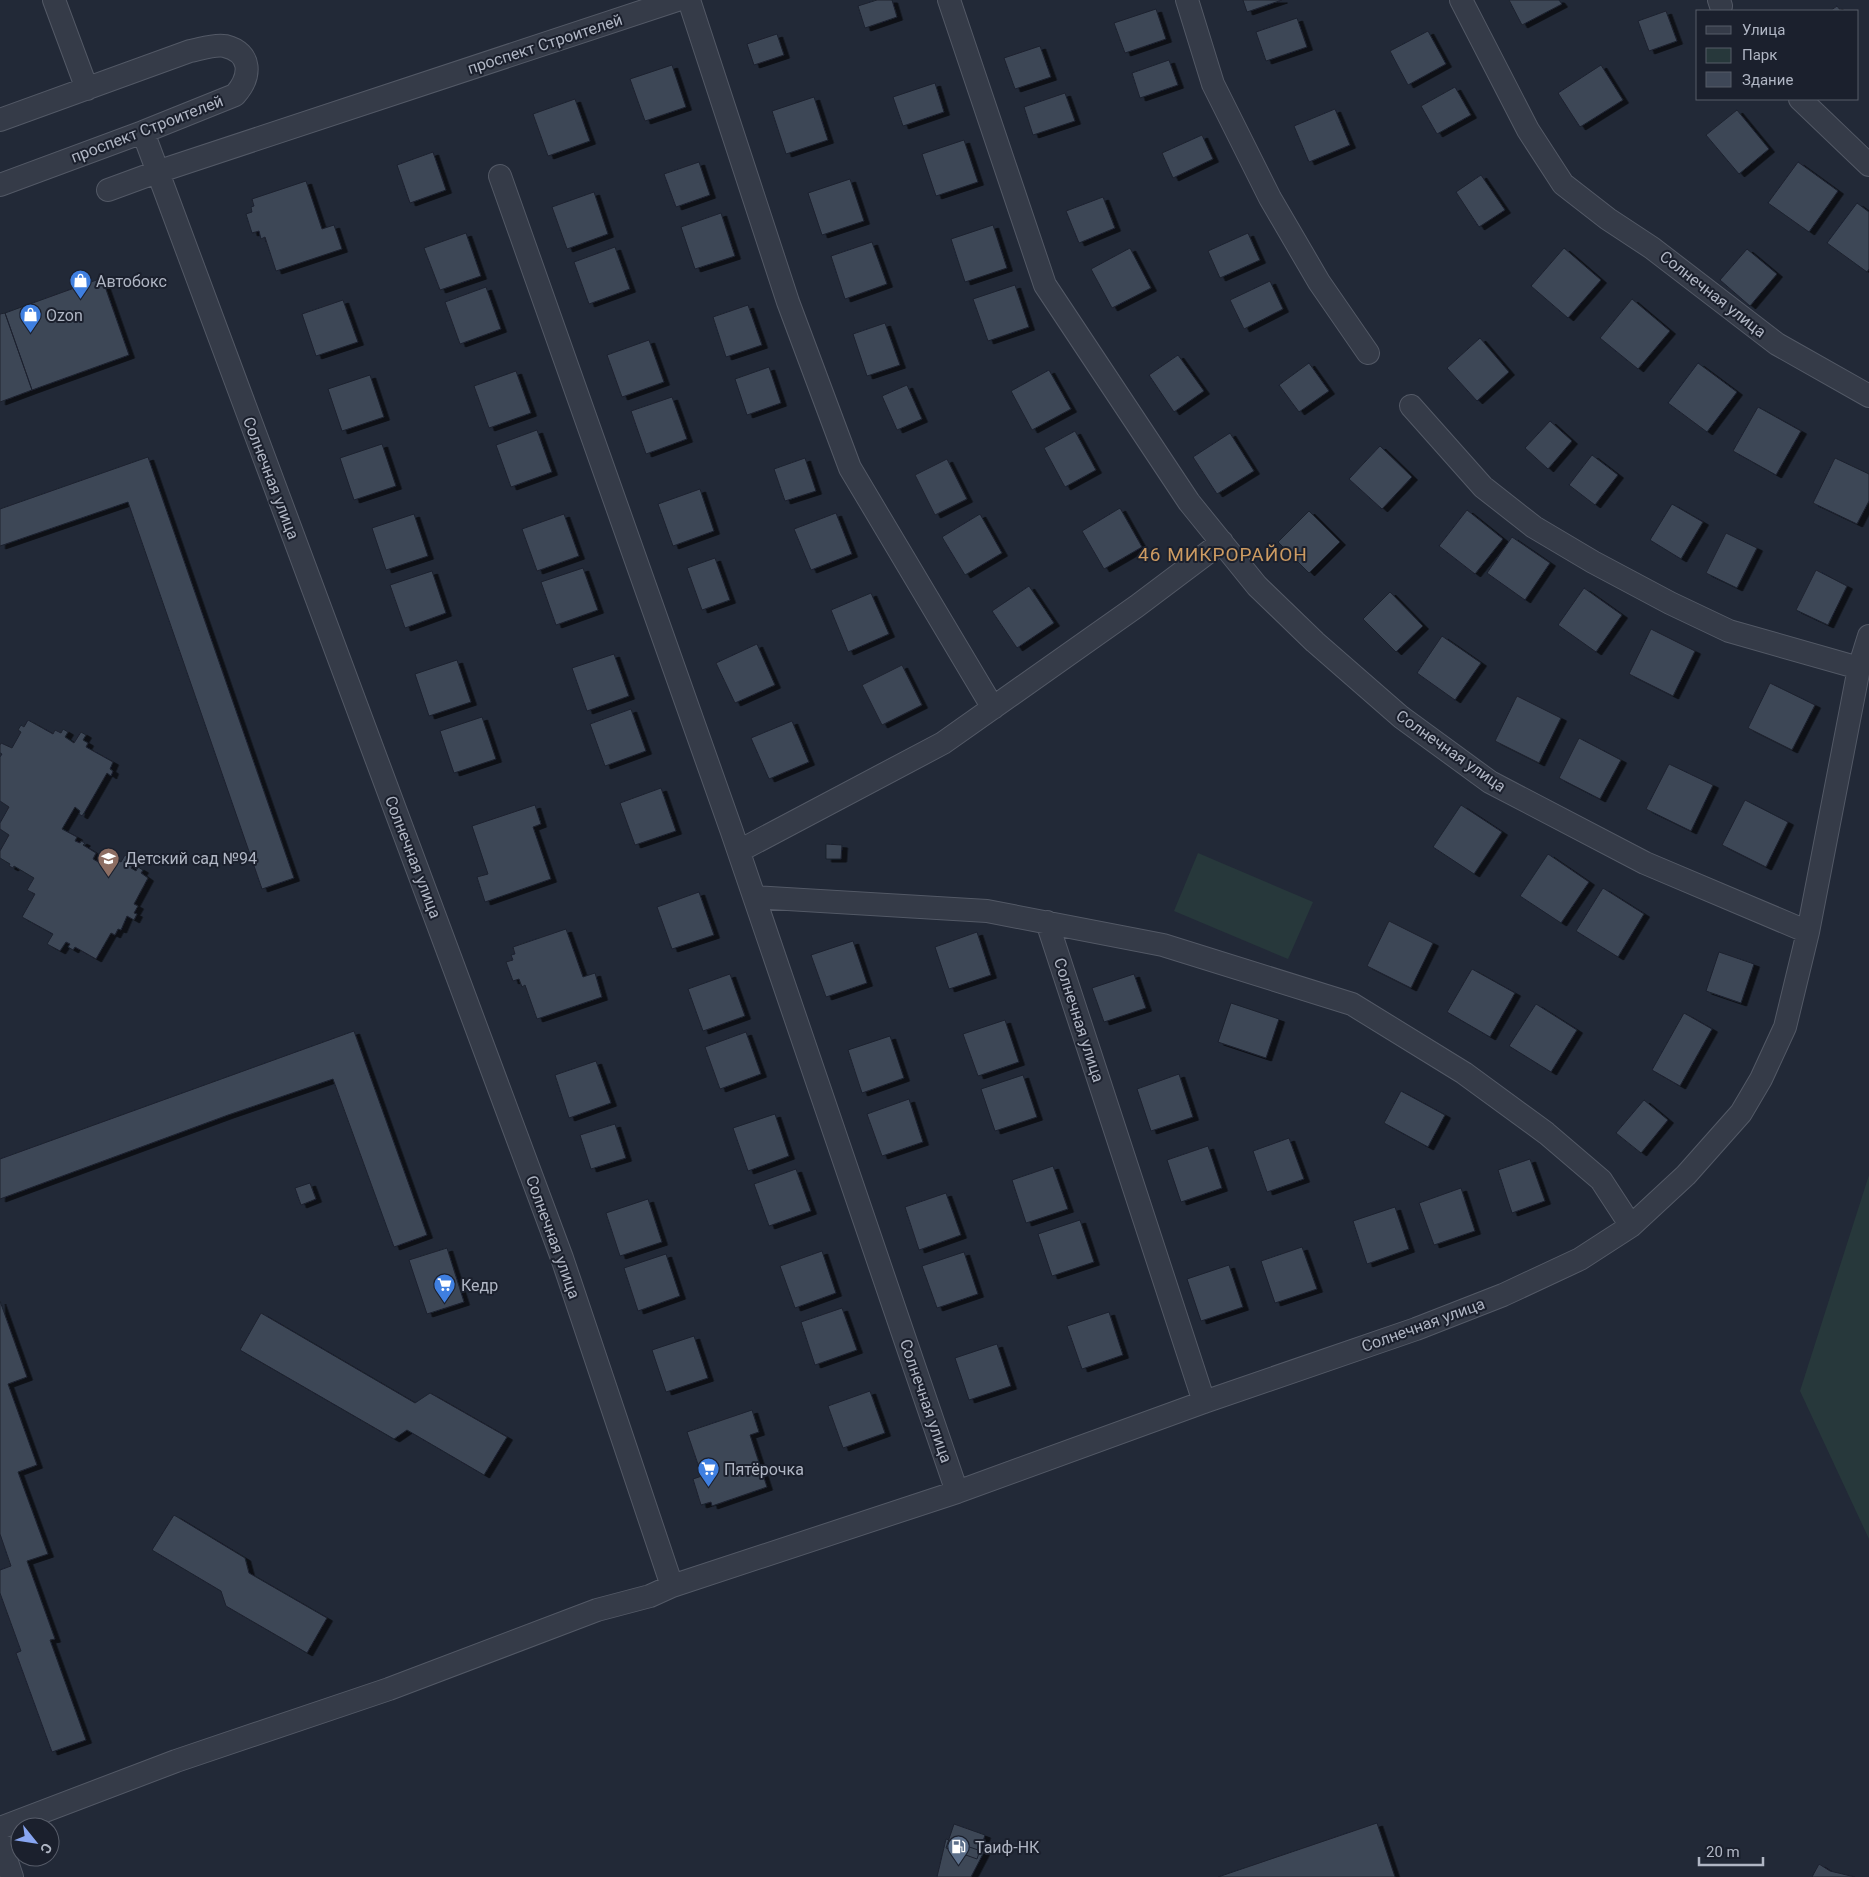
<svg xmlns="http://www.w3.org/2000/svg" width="1869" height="1877" font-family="Roboto,sans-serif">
<defs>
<filter id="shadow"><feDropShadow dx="5.5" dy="3" stdDeviation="0" flood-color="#0009"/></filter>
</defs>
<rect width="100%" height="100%" fill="#222937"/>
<path fill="#27383b" d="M1198 853 1313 902 1288 959 1174 911Z
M1869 1175V1539L1800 1391Z"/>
<path fill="#3e4757" stroke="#1d222f" filter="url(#shadow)" d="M877 0H892L897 17 865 28 858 6Z
M1243 0H1282L1247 12Z
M1509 0H1559L1562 4 1522 25Z
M1837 6 1841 11H1830Z
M1156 9 1166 39 1125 53 1114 23Z
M1666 11 1677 41 1649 51 1638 21Z
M1297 18 1307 47 1266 61 1256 32Z
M1428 31 1446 64 1408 85 1390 51Z
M777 34 784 55 754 65 747 44Z
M1040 46 1051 77 1015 89 1004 58Z
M1169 60 1178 85 1140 98 1132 73Z
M672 65 686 107 645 121 630 79Z
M1601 65 1623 100 1580 127 1558 93Z
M935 83 944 112 903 126 893 97Z
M1455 87 1471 115 1437 134 1421 106Z
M1065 93 1075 121 1033 135 1024 107Z
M814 97 828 140 786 154 772 111Z
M575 99 590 141 548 156 533 114Z
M1335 109 1350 145 1309 162 1294 126Z
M1737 110 1769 149 1739 174 1706 135Z
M1202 135 1213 159 1173 178 1162 153Z
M964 140 978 182 936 196 922 154Z
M433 152 446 190 410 203 397 165Z
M699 162 710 195 676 207 664 174Z
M1798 162 1838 191 1809 232 1768 203Z
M1481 175 1505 210 1479 227 1456 192Z
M850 179 864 221 822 235 808 193Z
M306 181 322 229 334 225 342 249 276 271 265 237 261 239 259 231 252 233 246 214 252 212 251 207 254 206 252 199Z
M594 192 608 234 567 249 552 207Z
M1103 197 1115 228 1079 243 1066 211Z
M1857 203 1869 212V269L1867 272 1827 243Z
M721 213 735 256 695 269 681 227Z
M993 225 1007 268 965 282 951 239Z
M466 233 481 276 440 290 424 248Z
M1248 233 1260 260 1220 278 1208 251Z
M872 242 887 284 845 299 831 256Z
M615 247 630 289 589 304 574 262Z
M1130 248 1151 288 1112 308 1091 269Z
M1564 248 1601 280 1568 318 1531 286Z
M1747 249 1777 274 1750 306 1720 280Z
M102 278 129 355 32 390 5 313Z
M1270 281 1283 309 1244 329 1230 300Z
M1015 285 1029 327 988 341 973 299Z
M486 287 501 329 460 344 445 302Z
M1632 299 1670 331 1638 369 1600 338Z
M343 300 358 342 316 356 302 314Z
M748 305 762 345 726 357 713 317Z
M5 313 32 390 0 402V314Z
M885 323 900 365 867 376 853 334Z
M1480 338 1509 372 1477 401 1447 368Z
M649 340 664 382 622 397 607 355Z
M1178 355 1204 391 1174 412 1149 375Z
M1309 363 1329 391 1299 412 1279 385Z
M1698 363 1737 392 1707 432 1668 403Z
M769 367 781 403 747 415 735 379Z
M1049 370 1071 409 1032 430 1011 391Z
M516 371 531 413 489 428 474 386Z
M370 375 384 417 342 431 328 389Z
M907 385 922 419 897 430 882 396Z
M672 397 687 439 646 454 631 411Z
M1758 407 1801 431 1776 475 1733 451Z
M1550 421 1572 441 1548 469 1525 448Z
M537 430 552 472 511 487 496 445Z
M1075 431 1096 470 1065 487 1044 448Z
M1230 433 1254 471 1217 494 1193 457Z
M382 444 396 486 354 500 340 458Z
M1380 446 1412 477 1382 509 1349 479Z
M1592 455 1618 475 1595 505 1569 485Z
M148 457 294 878 262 889 128 502 0 546V509Z
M805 458 816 491 785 501 774 469Z
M1835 458 1869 474V501L1857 524 1813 503Z
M947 459 967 499 935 515 915 475Z
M700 489 714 531 673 546 658 504Z
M1672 504 1703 522 1681 559 1650 540Z
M1120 508 1142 547 1104 569 1082 531Z
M1467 510 1503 539 1475 574 1439 546Z
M1309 511 1340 542 1309 573 1278 542Z
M836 513 852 554 811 570 794 529Z
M414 514 428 556 386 570 372 528Z
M564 514 579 556 537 571 522 529Z
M980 514 1002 553 965 575 942 537Z
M1726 533 1757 548 1737 588 1706 573Z
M1512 537 1550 563 1525 600 1487 573Z
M715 558 730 600 702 610 687 568Z
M583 568 598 610 556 625 541 582Z
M1816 570 1847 586 1828 625 1796 610Z
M432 571 446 613 405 628 390 585Z
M1029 586 1054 623 1017 648 992 611Z
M1584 588 1622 615 1596 652 1558 625Z
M1390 592 1423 626 1396 652 1363 619Z
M871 593 889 634 848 652 831 610Z
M1651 629 1695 651 1673 696 1629 674Z
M1442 636 1481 663 1455 700 1417 673Z
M757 644 775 685 735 703 716 663Z
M614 654 629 696 587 711 572 668Z
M457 660 471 702 429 716 415 674Z
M902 665 922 705 882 725 862 685Z
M1770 683 1815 705 1792 750 1748 728Z
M1517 696 1561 718 1539 763 1495 741Z
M631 709 646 751 605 766 590 724Z
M482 717 496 759 454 773 440 731Z
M28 720 53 734 55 730 61 733 63 729 68 732 65 737 74 743 81 732 86 735 83 740 88 743 86 747 113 762 110 769 113 771 111 776 107 773 84 813 82 816 79 814 80 811 75 807 62 829 77 837 75 841 80 843 81 841 85 843 83 845 96 853 93 859 105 866 110 856 121 862 125 855 135 861 131 868 136 871 138 867 143 870 141 873 148 878 134 904 138 906 134 913 137 914 134 920 127 916 121 930 118 929 115 935 111 933 96 959 75 947 73 950 68 947 70 944 66 942 60 951 47 944 53 934 22 917 35 894 27 890 34 878 14 866 13 868 9 866 10 864 0 858V851L9 835 0 829V823L9 807 0 801V757L2 754 0 753V745L1 743 12 748 21 732 18 730 21 725 24 727Z
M792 721 809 762 769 779 751 738Z
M1579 738 1621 760 1600 799 1559 778Z
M1669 764 1713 785 1691 831 1646 809Z
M661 788 676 831 635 845 620 803Z
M1745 800 1788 822 1766 867 1722 845Z
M535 805 541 824 533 827 551 879 485 902 477 877 488 874 472 826Z
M1461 805 1502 832 1474 874 1433 847Z
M826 844 842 845 841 859H826Z
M1548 854 1589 882 1561 923 1520 896Z
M1603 888 1644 914 1618 957 1576 931Z
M699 892 714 935 672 949 657 907Z
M1389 921 1433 943 1411 988 1367 966Z
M566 929 583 977 595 973 602 997 537 1019 525 985 522 987 519 979 513 981 506 962 513 960 511 955 515 954 513 947Z
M977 932 991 975 949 989 935 947Z
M853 941 867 983 826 997 811 955Z
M1719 952 1754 964 1741 1003 1706 991Z
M1472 969 1515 993 1490 1037 1447 1012Z
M730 974 745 1016 703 1031 688 989Z
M1134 974 1146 1008 1104 1022 1092 988Z
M1231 1003 1279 1019 1266 1058 1218 1042Z
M1536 1004 1577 1030 1551 1072 1509 1046Z
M1684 1013 1712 1029 1680 1086 1652 1070Z
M1005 1020 1019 1062 978 1076 963 1034Z
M354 1031 427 1235 394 1247 333 1079 228 1115 0 1199V1159Z
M746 1032 761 1074 720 1089 705 1047Z
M890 1036 904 1078 862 1093 848 1050Z
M596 1061 611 1103 569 1118 555 1075Z
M1179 1074 1193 1117 1151 1131 1137 1089Z
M1023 1075 1037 1117 995 1131 981 1089Z
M1401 1091 1445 1115 1428 1147 1384 1123Z
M909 1099 923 1142 882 1156 867 1114Z
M1644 1100 1668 1120 1641 1153 1616 1133Z
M775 1114 789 1156 748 1171 733 1128Z
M615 1124 626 1158 591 1169 580 1135Z
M1289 1138 1304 1179 1267 1192 1253 1151Z
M1208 1146 1222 1188 1181 1202 1167 1160Z
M1530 1159 1545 1201 1512 1213 1498 1170Z
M1053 1166 1068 1209 1026 1223 1012 1180Z
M796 1169 811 1211 769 1226 754 1184Z
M310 1183 316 1199 301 1205 295 1188Z
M1461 1188 1475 1231 1434 1245 1419 1203Z
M946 1193 961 1235 919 1250 905 1207Z
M648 1199 662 1242 620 1256 606 1213Z
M1395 1207 1409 1249 1367 1264 1353 1221Z
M1080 1220 1094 1262 1052 1276 1038 1234Z
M1302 1247 1317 1289 1275 1303 1261 1261Z
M447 1248 464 1302 427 1314 409 1260Z
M822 1251 836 1293 795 1308 780 1266Z
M964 1252 978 1294 937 1308 922 1266Z
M666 1254 680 1296 638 1311 624 1268Z
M1229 1265 1243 1307 1201 1321 1187 1279Z
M0 1301 27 1377 8 1384 37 1465 18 1472 48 1554 27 1561 55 1639 50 1640 86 1740 52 1752 16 1653 21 1651 0 1593V1570L11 1566 0 1534Z
M842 1308 857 1350 815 1365 801 1322Z
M1109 1312 1123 1355 1082 1369 1067 1326Z
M261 1313 415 1403 430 1393 507 1437 484 1475 407 1430 394 1439 240 1350Z
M694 1336 708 1378 666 1392 652 1350Z
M997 1344 1011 1386 969 1400 955 1358Z
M870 1391 885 1433 843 1448 828 1406Z
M752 1410 759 1432 750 1435 767 1487 712 1506 711 1502 701 1505 693 1479 702 1476 687 1432Z
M174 1515 245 1558 249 1573 327 1618 307 1653 226 1606 221 1591 152 1550Z
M1377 1823 1395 1877H1218Z
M954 1824 985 1835 977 1859 946 1848Z
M946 1839 984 1852 971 1877H937Z
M1819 1864 1830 1871 1855 1877H1812Z"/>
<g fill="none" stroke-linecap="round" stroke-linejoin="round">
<defs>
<path id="street" d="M54 0 87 89
M689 0 788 302 850 468 993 708
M949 0 1045 285 1189 502 1257 586 1315 642 1401 717 1490 782 1645 863 1808 932
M1187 0 1213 84 1270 198 1319 282 1368 353
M1461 0 1528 130 1563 184 1608 219 1652 248 1777 344 1869 396
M1719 0 1721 6
M1800 99 1869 165
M0 120 190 51C201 49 214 44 225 46 253 53 251 77 235 95L143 132 0 185
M143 132 562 1258 672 1586
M500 176 732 832 957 1492
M108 190 157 172 677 0
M1411 406 1483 487 1534 527 1593 562 1670 603 1729 631 1859 668
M739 851 943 743 1137 606 1222 542
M754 897 987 911 1163 945 1352 1004 1464 1073 1546 1133 1601 1180 1631 1226
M1047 922 1204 1402
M0 1828 176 1761 389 1689 597 1610 650 1596 672 1586 957 1492 1204 1402 1416 1329 1503 1295 1580 1259 1631 1226 1686 1175 1741 1113 1761 1079 1785 1027 1808 932 1859 668 1869 636
M0 1841 12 1877"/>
</defs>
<use href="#street" stroke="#535966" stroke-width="24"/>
<use href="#street" stroke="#353b48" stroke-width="22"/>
</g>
<defs>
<symbol id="shop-pin" viewBox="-11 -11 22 30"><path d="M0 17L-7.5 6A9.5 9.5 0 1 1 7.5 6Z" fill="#3f7fe0" stroke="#1b202d"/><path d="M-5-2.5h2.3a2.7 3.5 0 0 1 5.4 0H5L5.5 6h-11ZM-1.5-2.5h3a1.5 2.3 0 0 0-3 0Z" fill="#fff"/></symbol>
<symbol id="school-pin" viewBox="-11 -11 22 30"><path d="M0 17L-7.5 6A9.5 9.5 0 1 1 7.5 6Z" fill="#8d6e63" stroke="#1b202d"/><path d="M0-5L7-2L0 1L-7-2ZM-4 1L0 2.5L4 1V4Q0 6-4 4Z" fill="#fff"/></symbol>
<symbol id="supermarket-pin" viewBox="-11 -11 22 30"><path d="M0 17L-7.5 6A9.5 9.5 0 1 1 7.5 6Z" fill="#3f7fe0" stroke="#1b202d"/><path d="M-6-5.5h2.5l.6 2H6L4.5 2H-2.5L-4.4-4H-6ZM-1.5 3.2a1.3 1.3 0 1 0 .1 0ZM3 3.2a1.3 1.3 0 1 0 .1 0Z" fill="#fff"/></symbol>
<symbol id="fuel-pin" viewBox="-11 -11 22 30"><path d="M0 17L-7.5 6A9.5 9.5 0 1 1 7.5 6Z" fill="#5c6f8a" stroke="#1b202d"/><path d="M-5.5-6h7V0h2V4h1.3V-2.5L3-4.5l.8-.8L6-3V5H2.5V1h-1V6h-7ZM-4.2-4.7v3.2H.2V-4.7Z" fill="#fff"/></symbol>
</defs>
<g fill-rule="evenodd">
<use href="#shop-pin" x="68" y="268" width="25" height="34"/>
<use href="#shop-pin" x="18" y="302" width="25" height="34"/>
<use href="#school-pin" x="96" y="846" width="25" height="34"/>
<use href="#supermarket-pin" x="432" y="1272" width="25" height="34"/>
<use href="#supermarket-pin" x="696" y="1456" width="25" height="34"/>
<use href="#fuel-pin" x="946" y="1834" width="25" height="34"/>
</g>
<g text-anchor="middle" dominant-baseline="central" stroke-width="4" stroke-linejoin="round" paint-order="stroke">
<g font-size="16" fill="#b0b6c4" stroke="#1b202d">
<text transform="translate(545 44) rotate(-18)">проспект Строителей</text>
<text transform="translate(147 129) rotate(-21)">проспект Строителей</text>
<text transform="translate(1713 294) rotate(38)">Солнечная улица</text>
<text transform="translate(271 478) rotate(69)">Солнечная улица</text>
<text transform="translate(1451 751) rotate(35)">Солнечная улица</text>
<text transform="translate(413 857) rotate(69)">Солнечная улица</text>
<text transform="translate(1079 1020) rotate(72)">Солнечная улица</text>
<text transform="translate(553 1237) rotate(70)">Солнечная улица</text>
<text transform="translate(1423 1325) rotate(-20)">Солнечная улица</text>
<text transform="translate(926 1401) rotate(71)">Солнечная улица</text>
</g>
<g font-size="16" fill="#b0b6c4" stroke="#1b202d" text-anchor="start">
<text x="96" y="281">Автобокс</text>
<text x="46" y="315">Ozon</text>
<text x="125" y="858">Детский сад №94</text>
<text x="461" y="1285">Кедр</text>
<text x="724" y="1469">Пятёрочка</text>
<text x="975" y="1847">Таиф-НК</text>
</g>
<g font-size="19" letter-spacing="1" fill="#cd9b62" stroke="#1b202d">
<text x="1223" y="554">46 МИКРОРАЙОН</text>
</g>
</g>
<rect x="1696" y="10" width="162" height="90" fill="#1b202d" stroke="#575c69"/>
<rect x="1706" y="26" width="25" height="8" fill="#353b48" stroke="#575c69"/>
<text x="1742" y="35" font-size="15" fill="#b0b6c4">Улица</text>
<rect x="1706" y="48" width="25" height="15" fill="#27383b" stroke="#575c69"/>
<text x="1742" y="60" font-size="15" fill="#b0b6c4">Парк</text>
<rect x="1706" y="72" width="25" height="15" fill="#3e4757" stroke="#575c69"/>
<text x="1742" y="85" font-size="15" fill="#b0b6c4">Здание</text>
<g transform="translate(35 1842) rotate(120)"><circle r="24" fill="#1b202d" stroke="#575c69"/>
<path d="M0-4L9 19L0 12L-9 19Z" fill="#88a6f2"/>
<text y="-8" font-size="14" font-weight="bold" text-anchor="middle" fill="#b0b6c4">С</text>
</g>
<path d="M1699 1857v8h64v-8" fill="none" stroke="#b0b6c4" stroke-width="2.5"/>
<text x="1706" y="1857" font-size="15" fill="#b0b6c4" stroke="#1b202d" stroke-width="4" paint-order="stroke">20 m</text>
</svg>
